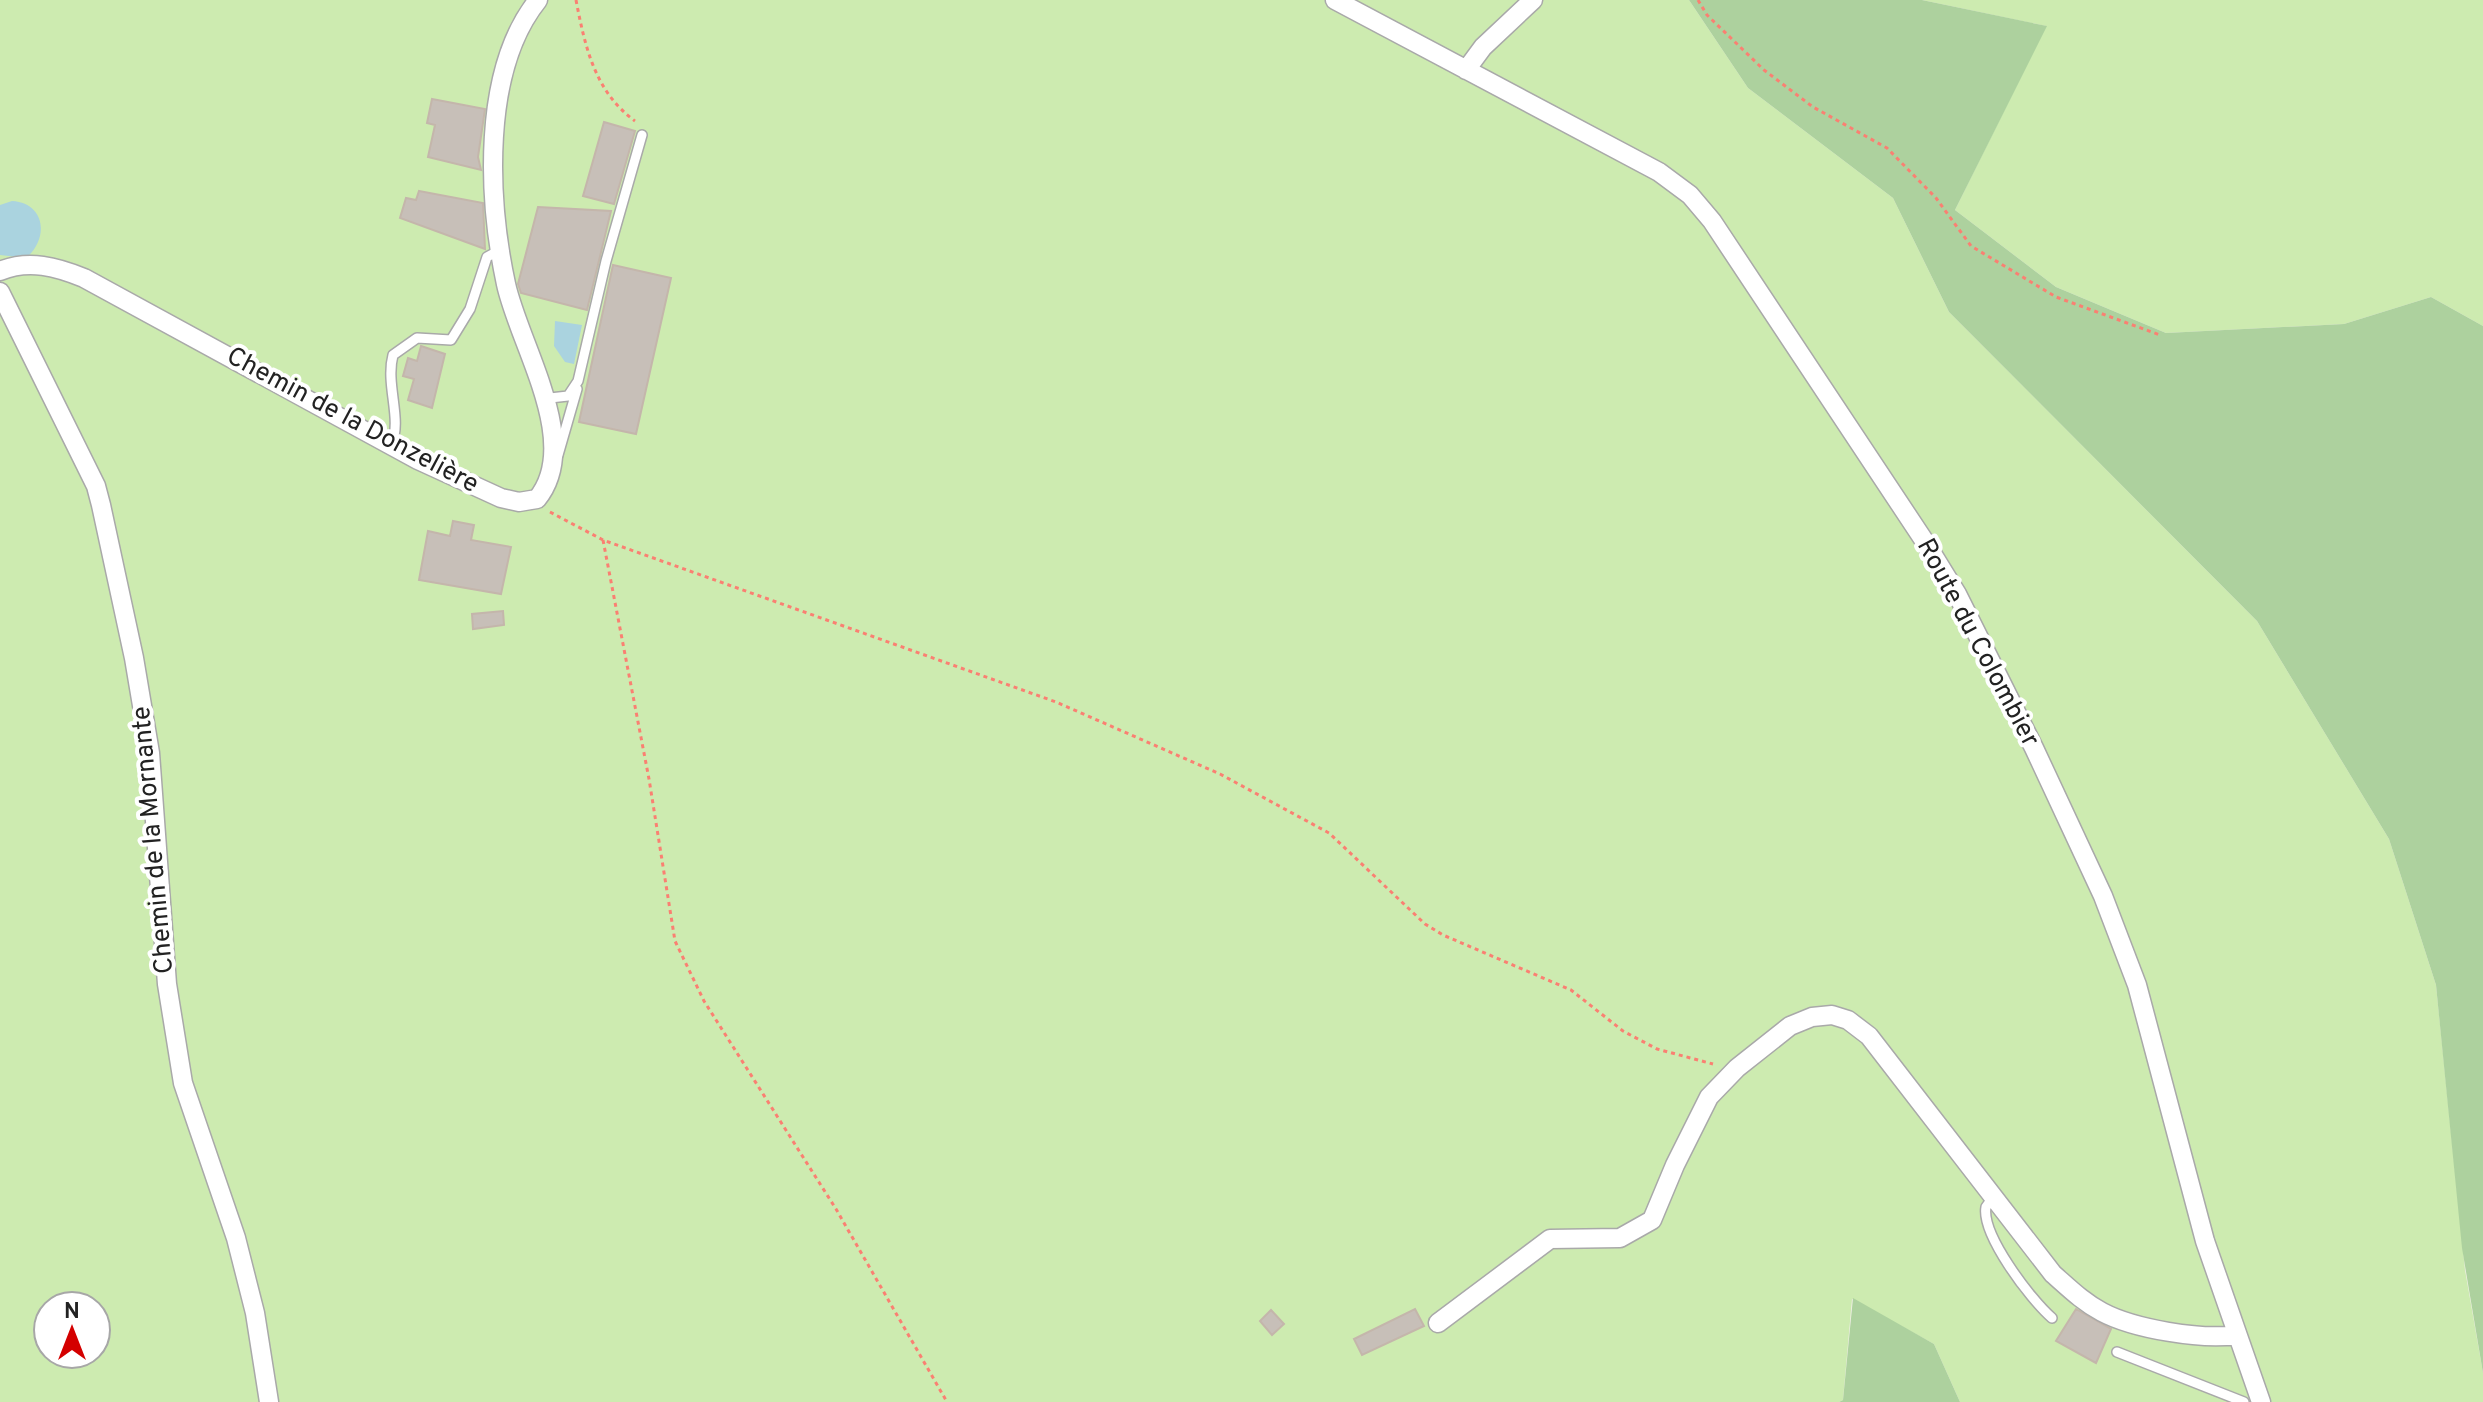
<svg xmlns="http://www.w3.org/2000/svg" width="2483" height="1402" font-family="Overpass,sans-serif">
<rect width="100%" height="100%" fill="#f2efe9"/>
<path fill="#cdebb0" fill-rule="evenodd" d="M0 0H1689L1748 88 1893 198 1949 312 2257 621 2389 839 2436 985 2465 1270 2483 1373V1402H1960L1934 1344 1852 1299 1843 1400 1839 1402H0ZM48 1306H96V1354H48Z
M1922 0H2483V326L2431 297 2344 324 2166 333 2056 287 1955 210 2046 26Z"/>
<path fill="#add19e" d="M1689 0H1922L2047 26 1955 210 2056 287 2166 333 2344 324 2431 297 2483 326V1373L2462 1248 2436 985 2389 839 2257 621 1949 312 1893 198 1748 88Z
M1853 1298 1934 1344 1960 1402H1839L1843 1400Z"/>
<path fill="#aad3df" d="M12 201C46 203 49 239 26 258L0 255V205Z
M555 321 582 325 574 364 565 362 554 346Z"/>
<path fill="#c7bfb8" stroke="#c4b6ab" stroke-width="2" d="M432 99 485 109 478 157 481 170 428 157 435 125 427 123Z
M604 122 635 131 614 204 583 196Z
M419 191 483 203 485 249 400 218 406 198 416 200Z
M538 207 611 211 587 310 521 293 518 284Z
M613 265 671 278 636 434 579 422Z
M421 346 445 354 432 408 408 400 414 379 403 376 408 358 417 361Z
M453 521 474 525 471 540 511 547 501 594 419 580 428 531 450 536Z
M503 611 504 625 473 629 472 614Z
M1415 1309 1424 1326 1362 1355 1354 1339Z
M2076 1309 2111 1329 2096 1363 2056 1341Z
M1271 1310 1284 1324 1272 1335 1260 1321Z"/>
<g fill="none" stroke-linecap="round" stroke-linejoin="round">
<defs>
<path id="service" d="M543 395 550 398 568 396 578 381 606 261 642 135
M391 445C403 420 385 385 393 355L417 338 451 340 470 309 487 257 500 250
M558 455 577 389
M1994 1196 1986 1207C1981 1234 2030 1299 2052 1318
M2117 1352 2244 1402"/>
<path id="minor" d="M1335 0 1659 172 1690 195 1712 221 1925 542 1957 594 2034 748 2103 896 2137 985 2205 1241 2261 1402
M1466 70 1483 47 1533 0
M0 271C29 259 57 267 84 278L418 460 501 498 519 502 537 499C583 443 519 345 506 284 488 200 481 71 538 0
M0 292 96 486 101 505 134 658 150 753 167 984 183 1083 236 1238 255 1313 269 1402
M1438 1323 1550 1239 1620 1238 1652 1220 1675 1165 1709 1097 1737 1068 1790 1026 1812 1017 1832 1015 1848 1020 1869 1036 2053 1274C2069 1288 2083 1302 2102 1312 2134 1329 2201 1340 2236 1335"/>
</defs>
<use href="#service" stroke="#a9a9a9" stroke-width="12"/>
<use href="#minor" stroke="#a9a9a9" stroke-width="21"/>
<path stroke="#fa8072" stroke-width="3" stroke-dasharray="4 4" stroke-linecap="butt" d="M576 0C585 47 595 92 635 121
M1698 0 1707 15 1764 70 1813 107 1887 148 1936 198 1971 246 2056 297 2160 335
M550 512 603 540 1056 702 1220 774 1329 833 1425 924 1443 935 1571 990 1623 1031 1657 1049 1713 1064
M603 540 649 779 675 941 704 1001 836 1209 947 1402"/>
<use href="#service" stroke="#fff" stroke-width="9"/>
<use href="#minor" stroke="#fff" stroke-width="18"/>
</g>
<g text-anchor="middle" dominant-baseline="central" stroke-width="8" stroke-linejoin="round" paint-order="stroke">
<g font-size="26" fill="#222" stroke="#fff">
<text transform="translate(352 421) rotate(28)">Chemin de la Donzelière</text>
<text transform="translate(1977 643) rotate(62)">Route du Colombier</text>
<text transform="translate(154 840) rotate(-95)">Chemin de la Mornante</text>
</g>
</g>
<g transform="translate(72 1330)"><circle r="38" fill="#ffffff" stroke="#a7a7a7" stroke-width="2"/>
<path d="M0-6L14 30L0 20L-14 30Z" fill="#d40000"/>
<text y="-12" font-size="22" font-weight="bold" text-anchor="middle" fill="#222222">N</text>
</g>
</svg>
